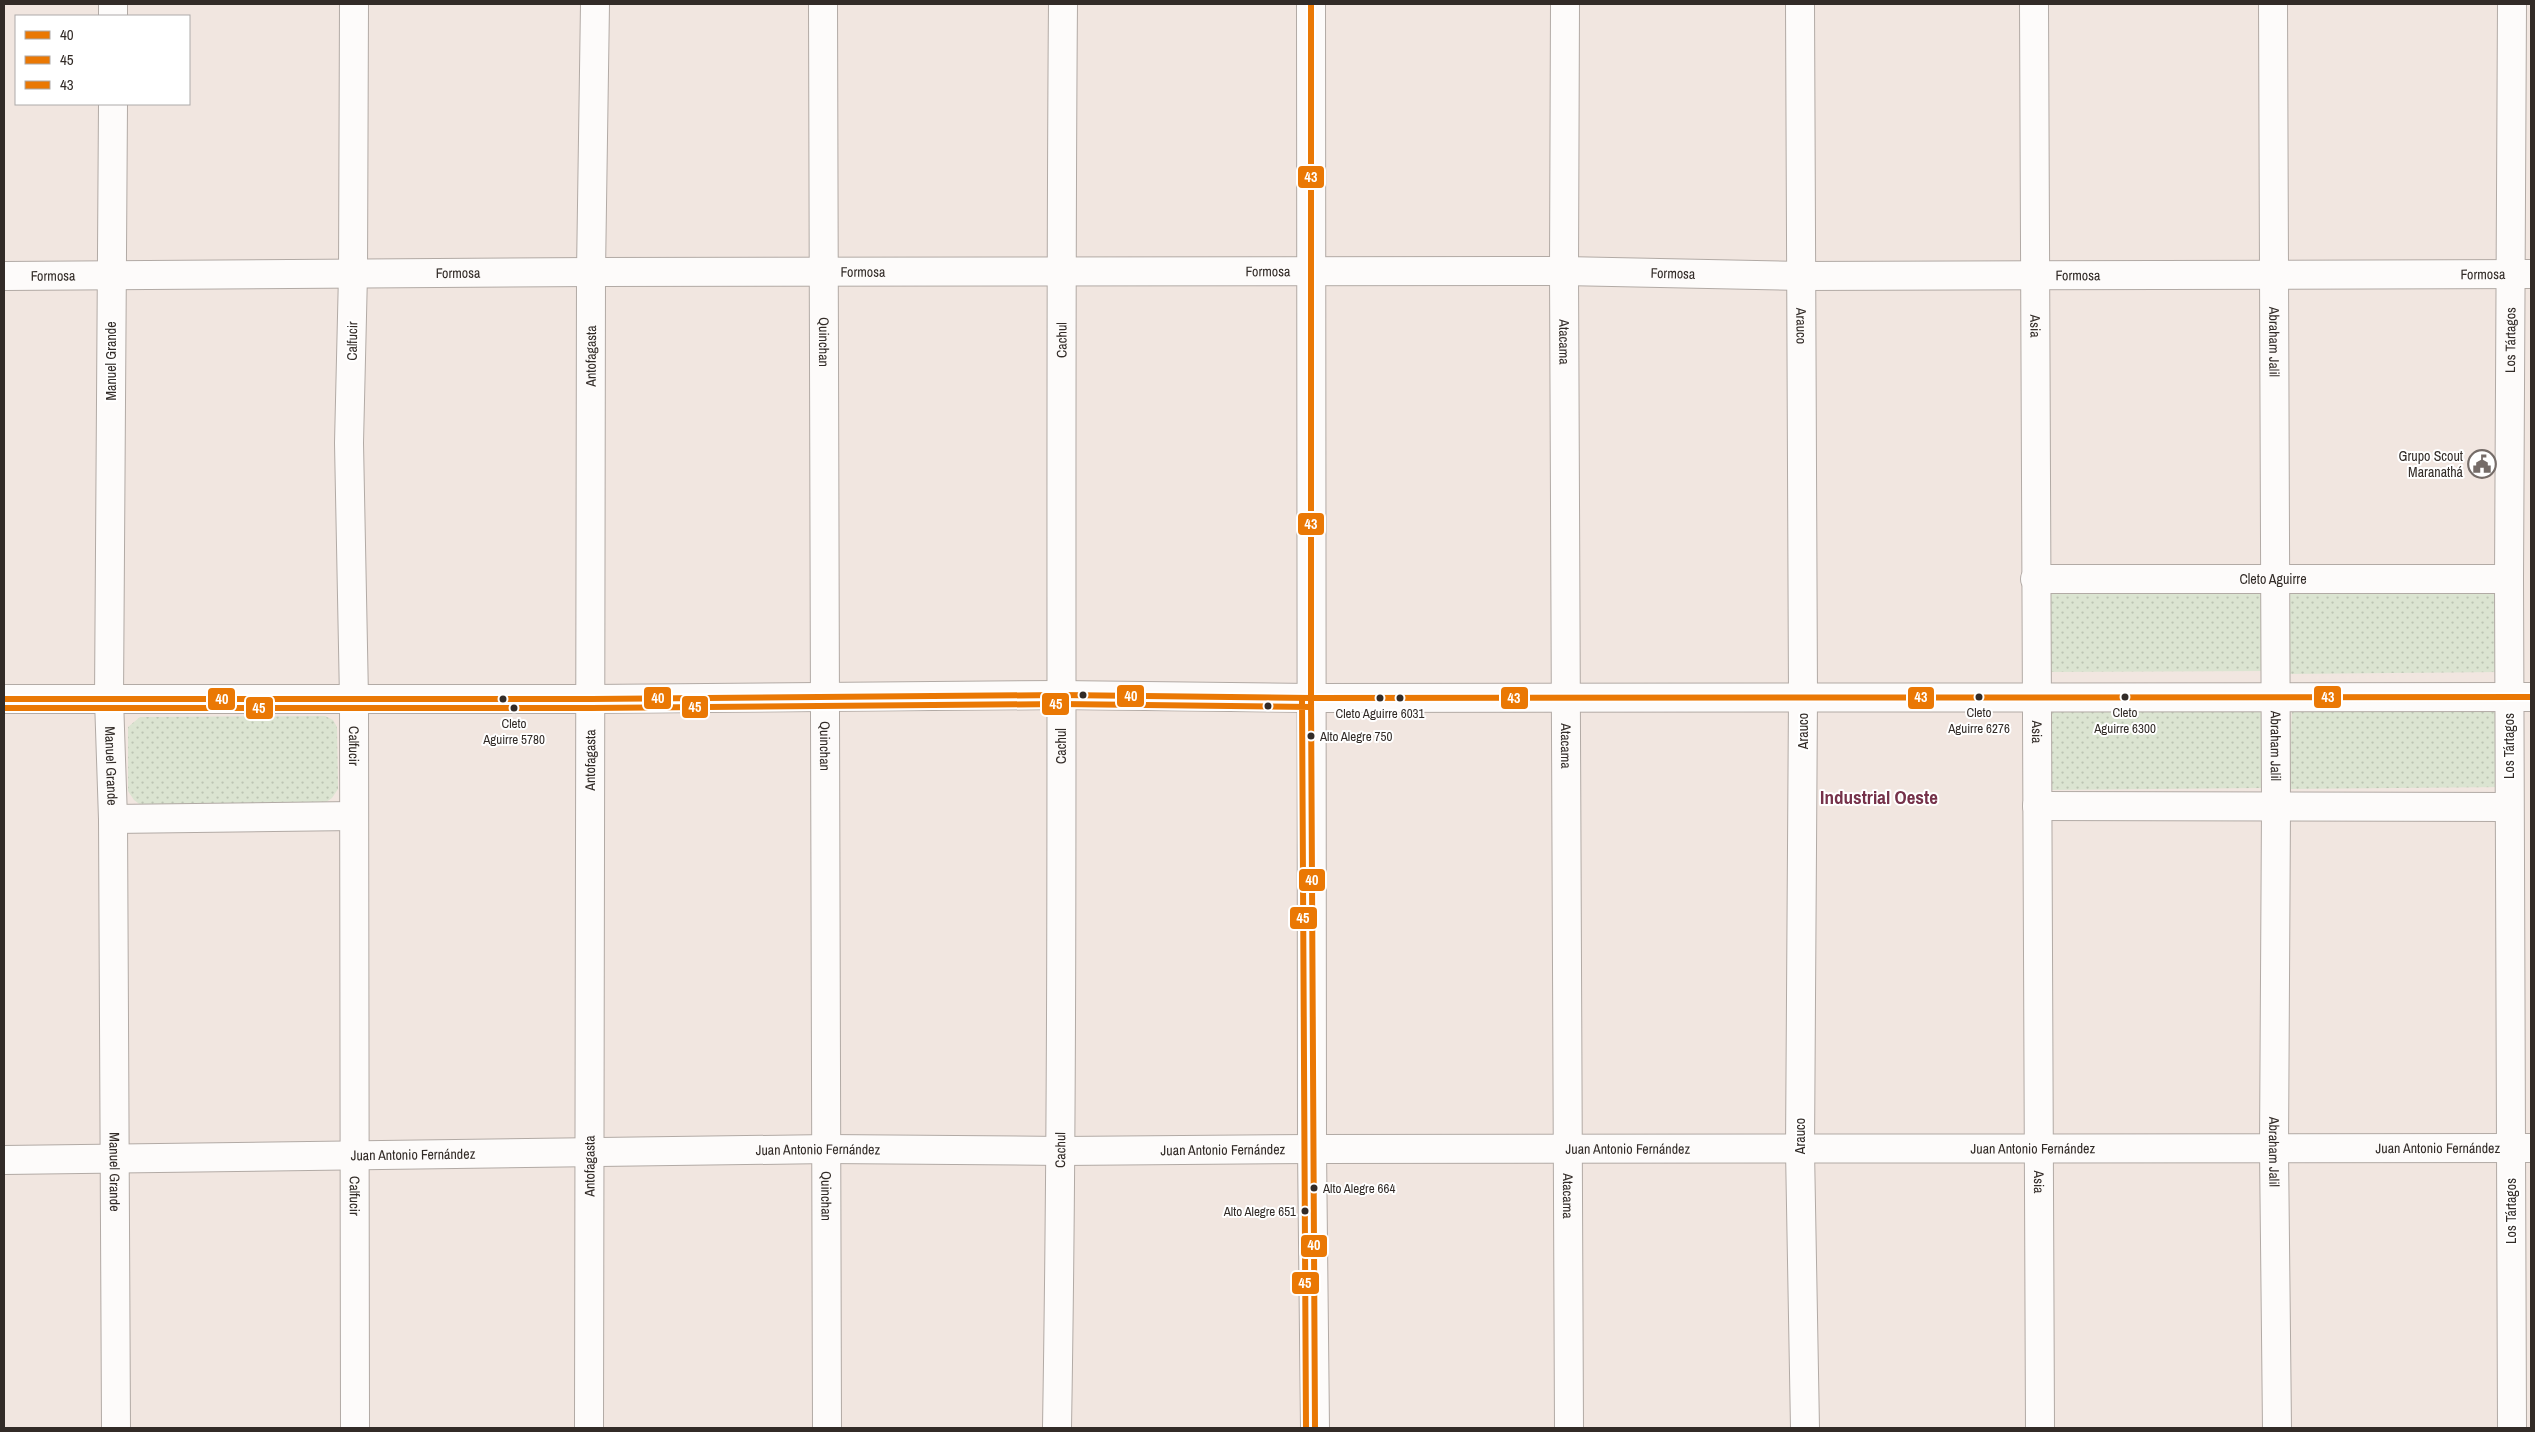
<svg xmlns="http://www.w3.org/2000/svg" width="2535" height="1432" font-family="'Archivo Narrow',sans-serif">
<defs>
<pattern id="grass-dots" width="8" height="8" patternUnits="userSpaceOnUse" patternTransform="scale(1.25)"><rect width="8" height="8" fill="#dbe4d1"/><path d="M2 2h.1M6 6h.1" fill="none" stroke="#bcc4b3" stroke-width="1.8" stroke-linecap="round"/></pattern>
</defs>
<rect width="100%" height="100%" fill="#f1e6e0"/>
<path fill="url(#grass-dots)" d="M2049 590 2263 592 2265 671 2046 672Z
M2285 592 2499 594 2501 672 2282 674Z
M2049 707 2263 709 2265 788 2046 790Z
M2292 707 2506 708 2508 787 2289 789Z
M325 716 333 720 337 727 338 789 332 798 322 805 142 806 134 800 128 791V727L140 717Z"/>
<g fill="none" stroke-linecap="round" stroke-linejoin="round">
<defs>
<g id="minor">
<path id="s1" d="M354 4 353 274 349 443 354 698 355 1428"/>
<path id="s2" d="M823 4 827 1428"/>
<path d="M1311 4 1312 1149 1315 1428"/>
<path id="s3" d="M1565 4 1564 271 1569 1428"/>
<path id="s4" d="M1800 4 1803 697 1800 1150 1805 1428"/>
<path id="s5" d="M2034 4 2040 1428"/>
<path id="s6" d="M2273 4 2276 807 2274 1149 2277 1428"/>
<path d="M113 16V4"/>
<path id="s7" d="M113 104 109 699 113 819 116 1428"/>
<path id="s8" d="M4 276 591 272 1564 271 1801 276 2531 274"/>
<path id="s9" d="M2035 579H2509"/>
<path d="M4 699H591L1060 695 1311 698 2531 697"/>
<path d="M2037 806 2509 807"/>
<path d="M113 819 354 816"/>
<path id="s10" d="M4 1160 828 1149 1062 1151 1312 1149 2531 1148"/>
<path id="s11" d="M589 1428 591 272 595 4"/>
<path id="s12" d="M1057 1428C1065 953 1059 479 1063 4"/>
<path id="s13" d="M2512 1428 2509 579 2512 4"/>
</g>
</defs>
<use href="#minor" stroke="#b2aaa5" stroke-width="30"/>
<use href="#minor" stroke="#fdfbfa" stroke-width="28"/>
<defs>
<path id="bus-1" d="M1311 698 1315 1428
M4 699H591L1060 695 1311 698"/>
<path id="bus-2" d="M1302 698 1306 1428
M4 708H591L1060 704 1311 707"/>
<path id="bus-3" d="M1311 4V698
M1311 698 2531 697"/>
</defs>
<use href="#bus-1" stroke="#fff" stroke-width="10"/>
<use href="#bus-2" stroke="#fff" stroke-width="10"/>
<use href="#bus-3" stroke="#fff" stroke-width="10"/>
<use href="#bus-1" stroke="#ea7804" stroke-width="6"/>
<use href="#bus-2" stroke="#ea7804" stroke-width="6"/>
<use href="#bus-3" stroke="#ea7804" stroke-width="6"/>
</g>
<defs>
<symbol id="civic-ring" viewBox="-11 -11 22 22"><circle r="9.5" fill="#fff" stroke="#756c68" stroke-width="1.5"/><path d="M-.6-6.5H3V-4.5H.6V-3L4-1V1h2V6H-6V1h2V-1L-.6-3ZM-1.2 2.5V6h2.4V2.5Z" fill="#756c68"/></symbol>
</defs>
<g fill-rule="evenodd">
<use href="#civic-ring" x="2466" y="448" width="32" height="32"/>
</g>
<g fill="#322b27" stroke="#fff" stroke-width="2">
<circle cx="1083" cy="695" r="4.5"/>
<circle cx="1979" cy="697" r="4.5"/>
<circle cx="2125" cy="697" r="4.5"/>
<circle cx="1380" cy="698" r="4.5"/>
<circle cx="1400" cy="698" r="4.5"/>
<circle cx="503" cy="699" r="4.5"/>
<circle cx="1268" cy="706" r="4.5"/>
<circle cx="514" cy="708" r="4.5"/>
<circle cx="1311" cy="736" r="4.5"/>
<circle cx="1314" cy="1188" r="4.5"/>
<circle cx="1305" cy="1211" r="4.5"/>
</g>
<g text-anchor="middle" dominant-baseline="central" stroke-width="4" stroke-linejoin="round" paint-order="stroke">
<g font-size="13" fill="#322b27" stroke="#fff">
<text x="1979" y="712">Cleto<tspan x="1979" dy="16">Aguirre 6276</tspan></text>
<text x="2125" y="712">Cleto<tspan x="2125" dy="16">Aguirre 6300</tspan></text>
<text x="1380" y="713">Cleto Aguirre 6031</text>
<text x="514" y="723">Cleto<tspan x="514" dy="16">Aguirre 5780</tspan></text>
<text x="1320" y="736" text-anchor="start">Alto Alegre 750</text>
<text x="1323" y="1188" text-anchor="start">Alto Alegre 664</text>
<text x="1296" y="1211" text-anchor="end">Alto Alegre 651</text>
</g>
<g font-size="14" fill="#322b27" stroke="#fff">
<text stroke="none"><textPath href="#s8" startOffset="1264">Formosa</textPath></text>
<text stroke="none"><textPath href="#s8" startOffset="454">Formosa</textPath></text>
<text stroke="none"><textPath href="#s8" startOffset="859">Formosa</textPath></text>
<text stroke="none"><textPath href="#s8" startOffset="1669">Formosa</textPath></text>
<text stroke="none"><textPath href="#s8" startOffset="2479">Formosa</textPath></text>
<text stroke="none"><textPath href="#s8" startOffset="2074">Formosa</textPath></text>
<text stroke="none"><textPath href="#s8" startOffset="49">Formosa</textPath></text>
<text stroke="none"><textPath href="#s4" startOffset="322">Arauco</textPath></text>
<text stroke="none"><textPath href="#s5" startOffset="322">Asia</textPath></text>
<text transform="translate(352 341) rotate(-89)">Calfucir</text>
<text stroke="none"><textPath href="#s2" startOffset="338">Quinchan</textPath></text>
<text stroke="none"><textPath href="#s12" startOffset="1088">Cachul</textPath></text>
<text stroke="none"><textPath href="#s3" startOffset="338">Atacama</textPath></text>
<text stroke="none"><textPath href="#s6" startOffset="338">Abraham Jalil</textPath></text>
<text stroke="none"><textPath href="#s13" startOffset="1088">Los Tártagos</textPath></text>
<text stroke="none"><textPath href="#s11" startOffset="1072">Antofagasta</textPath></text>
<text transform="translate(111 361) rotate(-90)">Manuel Grande</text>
<text stroke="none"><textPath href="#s9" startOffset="238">Cleto Aguirre</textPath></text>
<text transform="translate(1803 731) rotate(-90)">Arauco</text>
<text stroke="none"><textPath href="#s5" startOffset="728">Asia</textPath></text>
<text stroke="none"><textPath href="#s1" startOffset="742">Calfucir</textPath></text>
<text stroke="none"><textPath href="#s2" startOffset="742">Quinchan</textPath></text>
<text stroke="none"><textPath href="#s12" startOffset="682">Cachul</textPath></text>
<text stroke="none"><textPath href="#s3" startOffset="742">Atacama</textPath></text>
<text stroke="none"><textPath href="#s6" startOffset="742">Abraham Jalil</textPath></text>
<text transform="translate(2509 746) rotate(-90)">Los Tártagos</text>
<text stroke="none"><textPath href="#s11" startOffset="668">Antofagasta</textPath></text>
<text stroke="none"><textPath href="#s7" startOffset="662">Manuel Grande</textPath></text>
<text transform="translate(1800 1136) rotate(-90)">Arauco</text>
<text stroke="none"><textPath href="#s10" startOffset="2434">Juan Antonio Fernández</textPath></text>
<text stroke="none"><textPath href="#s10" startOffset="1219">Juan Antonio Fernández</textPath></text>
<text stroke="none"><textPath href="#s10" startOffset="1624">Juan Antonio Fernández</textPath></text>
<text stroke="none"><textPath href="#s10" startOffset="2029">Juan Antonio Fernández</textPath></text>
<text stroke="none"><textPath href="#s10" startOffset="814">Juan Antonio Fernández</textPath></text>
<text stroke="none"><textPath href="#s12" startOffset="278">Cachul</textPath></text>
<text stroke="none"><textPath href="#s6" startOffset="1148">Abraham Jalil</textPath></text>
<text stroke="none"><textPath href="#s10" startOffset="409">Juan Antonio Fernández</textPath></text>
<text stroke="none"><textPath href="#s11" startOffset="262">Antofagasta</textPath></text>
<text stroke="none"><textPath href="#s7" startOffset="1068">Manuel Grande</textPath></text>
<text stroke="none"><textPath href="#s5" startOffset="1178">Asia</textPath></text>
<text stroke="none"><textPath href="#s1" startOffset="1192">Calfucir</textPath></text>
<text stroke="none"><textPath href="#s2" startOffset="1192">Quinchan</textPath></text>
<text stroke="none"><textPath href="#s3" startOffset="1192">Atacama</textPath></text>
<text transform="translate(2511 1211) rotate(-90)">Los Tártagos</text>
</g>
<g font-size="14" fill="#322b27" stroke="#fff" text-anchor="end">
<text x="2463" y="456">Grupo Scout<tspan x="2463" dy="16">Maranathá</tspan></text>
</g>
<g font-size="19" font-weight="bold" fill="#753149" stroke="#fff">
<text x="1879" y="797">Industrial Oeste</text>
</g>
</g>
<g stroke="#fff" stroke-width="2">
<rect x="1297" y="165" width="28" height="24" rx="5" fill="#ea7804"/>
<rect x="1297" y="512" width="28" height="24" rx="5" fill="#ea7804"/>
<rect x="1116" y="684" width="29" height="24" rx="5" fill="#ea7804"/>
<rect x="2313" y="685" width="29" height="24" rx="5" fill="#ea7804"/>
<rect x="1907" y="686" width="28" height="24" rx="5" fill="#ea7804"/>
<rect x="1500" y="686" width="29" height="24" rx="5" fill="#ea7804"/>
<rect x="643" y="686" width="29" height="24" rx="5" fill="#ea7804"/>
<rect x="207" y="687" width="29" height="24" rx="5" fill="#ea7804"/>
<rect x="1041" y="692" width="29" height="24" rx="5" fill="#ea7804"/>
<rect x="681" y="695" width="28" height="24" rx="5" fill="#ea7804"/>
<rect x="245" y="696" width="29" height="24" rx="5" fill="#ea7804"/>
<rect x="1298" y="868" width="28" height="24" rx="5" fill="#ea7804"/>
<rect x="1289" y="906" width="29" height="24" rx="5" fill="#ea7804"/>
<rect x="1300" y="1234" width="28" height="24" rx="5" fill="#ea7804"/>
<rect x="1291" y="1271" width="29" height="24" rx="5" fill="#ea7804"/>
</g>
<g font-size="14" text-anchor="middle" font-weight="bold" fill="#fff">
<text x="1311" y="182">43</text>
<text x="1311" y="529">43</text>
<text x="1131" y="701">40</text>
<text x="2328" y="702">43</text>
<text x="1921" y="702">43</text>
<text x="1514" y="703">43</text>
<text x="658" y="703">40</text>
<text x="222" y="704">40</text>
<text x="1056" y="709">45</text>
<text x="695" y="712">45</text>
<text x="259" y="713">45</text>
<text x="1312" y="885">40</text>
<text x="1303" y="923">45</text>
<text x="1314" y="1250">40</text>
<text x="1305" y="1288">45</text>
</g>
<rect width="2535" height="1432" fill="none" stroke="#322b27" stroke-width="10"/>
<rect x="15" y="15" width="175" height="90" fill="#ffffff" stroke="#adaaa9"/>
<rect x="25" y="31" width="25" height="8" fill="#ea7804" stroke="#adaaa9"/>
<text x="60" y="40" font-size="15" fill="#322b27">40</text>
<rect x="25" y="56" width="25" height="8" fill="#ea7804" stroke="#adaaa9"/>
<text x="60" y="65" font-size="15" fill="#322b27">45</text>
<rect x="25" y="81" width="25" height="8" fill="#ea7804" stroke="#adaaa9"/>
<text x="60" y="90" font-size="15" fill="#322b27">43</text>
</svg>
